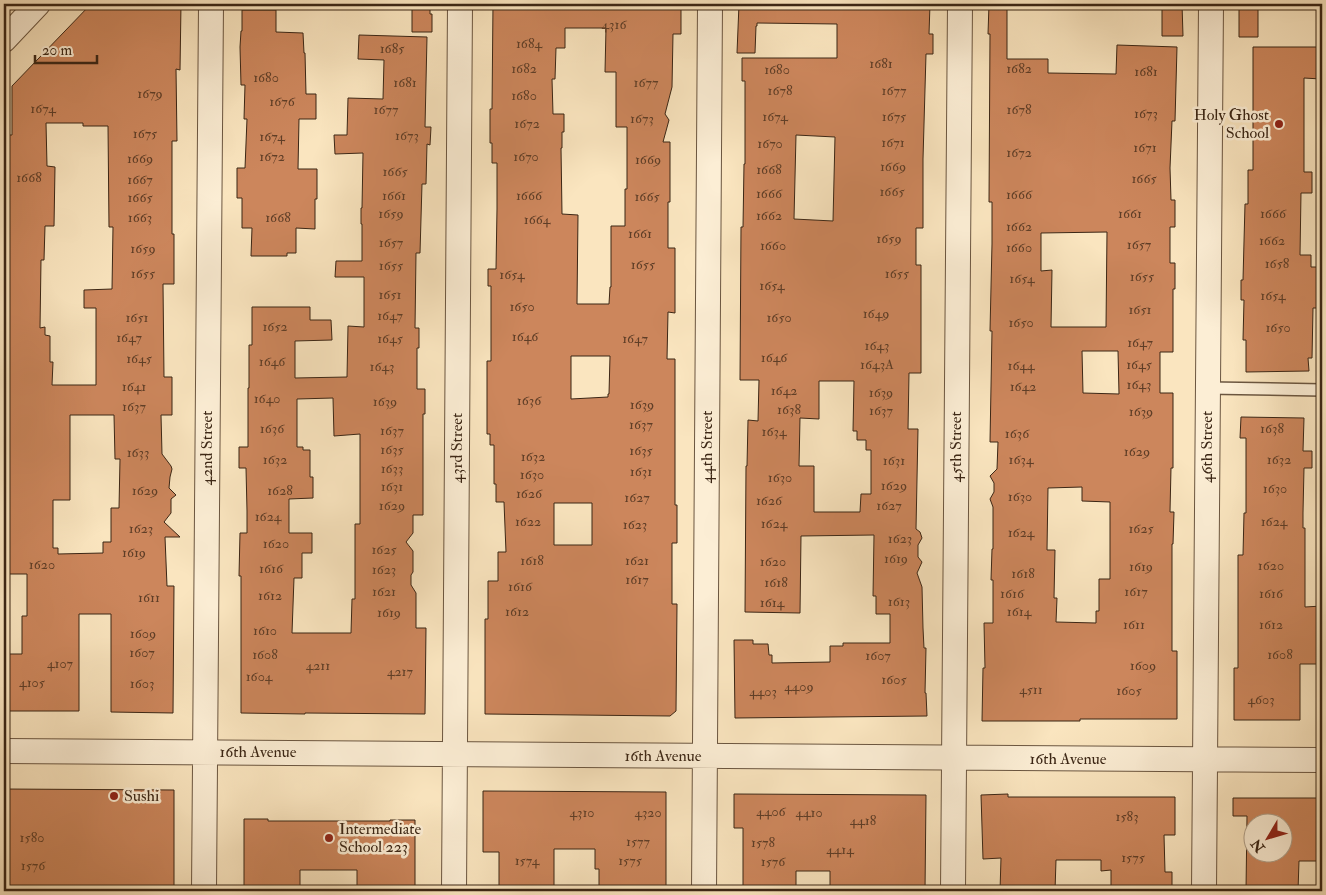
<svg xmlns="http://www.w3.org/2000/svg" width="1326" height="895" font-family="'IM FELL Double Pica',serif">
<rect width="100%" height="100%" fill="#fae5bf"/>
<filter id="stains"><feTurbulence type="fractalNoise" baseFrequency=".004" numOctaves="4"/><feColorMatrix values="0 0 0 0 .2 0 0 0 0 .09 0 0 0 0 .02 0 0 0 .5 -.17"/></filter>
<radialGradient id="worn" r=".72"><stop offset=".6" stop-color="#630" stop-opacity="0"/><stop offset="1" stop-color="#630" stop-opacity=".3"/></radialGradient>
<path fill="#cc865c" stroke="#3b2615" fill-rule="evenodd" d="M91 4H181L180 70 176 69 177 141H172V234H174V284H163L164 377H172V415H161L162 454 171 466 172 469 170 477 169 488 176 495 171 499V513L164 522 180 537H165L167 586H174L173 713 111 712V614H79V711H4V654H22V616H27V574H4V135H12V86ZM46 123H83V126H108L109 227H113L112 289 84 290V308H96V385H52L53 362H50V336L45 335V327L40 328 41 260H44L45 226H54L55 167 47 166ZM70 415H114L115 459H120L119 508H111V542H103V553L58 554V548H53V500H70Z
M412 4H430V14H432V32H412Z
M493 4H681V34H673L672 87 665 114 669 120 663 142H670V202H668V248H675V313L668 312 667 359H675V505H677V543H672V604H677L676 711 670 716 485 714V619H488V581H498V552H506L504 502H496V484H494V445H490V434H487V361H491V286H488V269H496L497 209V163H492V143H490V109H492ZM565 28H606L605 72H616V127H627V189H625V226H611V287H610L609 304H577L578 215 562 214 561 148H562V132H564V114H553L552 79H555L556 48H565ZM571 356H610L609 394H608V397L571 399ZM554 503H592V545H554Z
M739 4H930L929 34H933V54H926L923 159V228H916V265H921V373H909L908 429H918L916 529 920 532 922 538 918 545V557L922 562 917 573 922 587 923 628 924 648H926L925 693H926L927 716 735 718 734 640H753V644H768L769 655H772V663L830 662V646H843V643H890V614H876V596H873L874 535 801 536 800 613 745 612 746 466H747L748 420 758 421 759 380H740L741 227H743L744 164H745V81H742V58H837V24L757 23V26H756L755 53H737ZM796 135 835 137 833 221 794 219ZM819 381H854L853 431H857V440H866V450H871V494H861L860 512H814V466H799L800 418 819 419Z
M989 4H1007V59H1048V73L1116 74 1117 45 1177 47 1175 121H1172L1170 168 1171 200H1175V227H1170V263H1175V289H1173V352H1160V393H1173V468H1171L1170 512H1174L1173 544H1172V651H1177V719H1080V721H982L983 668H985L984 623H993V580H991L992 549H993V507L990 499 994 492V483L990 476 997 469 998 442H990L992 331H990L992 244V202H989L990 34H988ZM1107 232 1106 327H1051L1052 270 1041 271V233ZM1082 351H1118L1119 394 1083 393ZM1082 487V501L1110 502V579H1099V611H1096V623L1056 622 1057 598H1054L1055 550H1047L1048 488Z
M1162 4H1182L1183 36H1162Z
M1239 4H1258V37H1239Z
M242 10H276V32L303 33 304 53H305L306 94H316V119H299L298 169H317V199H315V229L296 228V253H287V256H251L252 228H242V198H237V168H245L247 119H244L245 85H241L240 47 241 31H242Z
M359 35 427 37 425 127H431L430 145 427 144 426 184H422L420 253H416L415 328H419V348H417V389H425V414H423V515H413V533L406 542 413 551V572L411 575V585L416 593V628H426L425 714 305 713V714L241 713V576H239L240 533H247V511L246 468H239V447H248V388H249V345H252V307H310V320H331L332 340 295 341V378L347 377 348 326 364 327V277H335L336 261H362V224H361V208H362L363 153 335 154 334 135H347L348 98 383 99 384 60 358 59ZM333 398 334 436 360 434V524H355V599H352L351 633H292L294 578H302V553H312V533H289V499L313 498V477H310V450H303V447H297V399Z
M1253 47H1321V79L1304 78V172H1312V193H1301L1300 255H1311V267H1322V308H1313L1312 358H1308L1309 371 1246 372V340H1243L1244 300H1241V280H1243L1245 204H1248V170H1253Z
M1241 417 1304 418 1303 451H1312V468H1304L1303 513V528H1305V607L1322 606V664H1300V720H1234V668H1238V555H1243L1244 513H1246V438H1240Z
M4 789 174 790V891H4Z
M483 791 666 792V891H607V889H599V869H595V849H554V891H499V852H483Z
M734 794 926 795 925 891 830 890V871H796V891H743V828H734Z
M1008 794V797H1175V835H1164L1165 872H1172V891H1111V870L1101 871V860H1056L1055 891H1000L1001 858 983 859 981 795Z
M1233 798H1322L1320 861H1299L1298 891 1246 890 1247 816H1233ZM1254 822H1284V852H1254Z
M244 819H268V821H390V820H415V891H357V870H300V891H244Z"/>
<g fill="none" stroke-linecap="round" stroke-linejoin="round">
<defs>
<path id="service" d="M1208 388 1322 390"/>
<path id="minor" d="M4 40 38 4
M4 751 1322 760
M204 891 211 4
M454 891 460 4
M704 891 710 4
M953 891 960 4
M1204 891 1211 4"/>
</defs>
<use href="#service" stroke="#6b5640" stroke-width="14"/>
<use href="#minor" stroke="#6b5640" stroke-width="26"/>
<use href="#service" stroke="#fceed5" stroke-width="11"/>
<use href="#minor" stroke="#fceed5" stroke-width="24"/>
</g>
<g fill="#8f2418" stroke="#fceed5" stroke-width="2">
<circle cx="1279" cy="124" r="5"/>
<circle cx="114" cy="796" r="5"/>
<circle cx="329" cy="838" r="5"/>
</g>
<g text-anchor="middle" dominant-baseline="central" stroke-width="5" stroke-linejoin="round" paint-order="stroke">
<g font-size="14" fill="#5f3e27">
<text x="614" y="24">4316</text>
<text x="529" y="43">1684</text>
<text x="392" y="48">1685</text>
<text x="881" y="63">1681</text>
<text x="524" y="68">1682</text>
<text x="1019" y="68">1682</text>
<text x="777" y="69">1680</text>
<text x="1146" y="71">1681</text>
<text x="266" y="77">1680</text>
<text x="405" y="82">1681</text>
<text x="646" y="82">1677</text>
<text x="780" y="90">1678</text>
<text x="894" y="90">1677</text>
<text x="150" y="93">1679</text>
<text x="524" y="95">1680</text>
<text x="282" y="101">1676</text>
<text x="43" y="108">1674</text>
<text x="386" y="109">1677</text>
<text x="1019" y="109">1678</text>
<text x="1146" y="113">1673</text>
<text x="775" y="116">1674</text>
<text x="894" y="116">1675</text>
<text x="642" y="118">1673</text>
<text x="527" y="123">1672</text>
<text x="145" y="133">1675</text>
<text x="407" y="135">1673</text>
<text x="272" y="136">1674</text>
<text x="893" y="142">1671</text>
<text x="770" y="143">1670</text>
<text x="1145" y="147">1671</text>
<text x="1019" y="152">1672</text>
<text x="272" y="156">1672</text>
<text x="526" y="156">1670</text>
<text x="140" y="158">1669</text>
<text x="648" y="159">1669</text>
<text x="893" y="166">1669</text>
<text x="769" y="169">1668</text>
<text x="395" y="171">1665</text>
<text x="29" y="177">1668</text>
<text x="1144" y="178">1665</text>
<text x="140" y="179">1667</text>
<text x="892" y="191">1665</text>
<text x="769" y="193">1666</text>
<text x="1019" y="194">1666</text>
<text x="394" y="195">1661</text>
<text x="529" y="195">1666</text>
<text x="647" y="196">1665</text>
<text x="140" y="197">1665</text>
<text x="391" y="213">1659</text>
<text x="1130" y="213">1661</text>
<text x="1273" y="213">1666</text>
<text x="769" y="215">1662</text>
<text x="140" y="217">1663</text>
<text x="278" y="217">1668</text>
<text x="537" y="219">1664</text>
<text x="1019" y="226">1662</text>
<text x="640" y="233">1661</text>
<text x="889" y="238">1659</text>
<text x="1272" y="240">1662</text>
<text x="391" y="242">1657</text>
<text x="1139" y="244">1657</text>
<text x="773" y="245">1660</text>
<text x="1019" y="247">1660</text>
<text x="143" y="248">1659</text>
<text x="1277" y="263">1658</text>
<text x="643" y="264">1655</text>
<text x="391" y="265">1655</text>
<text x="143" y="273">1655</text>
<text x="897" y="273">1655</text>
<text x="512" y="274">1654</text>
<text x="1142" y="276">1655</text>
<text x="1022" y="278">1654</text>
<text x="772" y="285">1654</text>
<text x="390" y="294">1651</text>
<text x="1273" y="295">1654</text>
<text x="522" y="306">1650</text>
<text x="1140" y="309">1651</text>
<text x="876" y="313">1649</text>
<text x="390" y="315">1647</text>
<text x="137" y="317">1651</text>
<text x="779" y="317">1650</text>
<text x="1021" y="322">1650</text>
<text x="275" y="326">1652</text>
<text x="1278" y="327">1650</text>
<text x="525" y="336">1646</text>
<text x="129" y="337">1647</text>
<text x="390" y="338">1645</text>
<text x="635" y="338">1647</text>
<text x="1140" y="342">1647</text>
<text x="877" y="345">1643</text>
<text x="774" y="357">1646</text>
<text x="139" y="358">1645</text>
<text x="272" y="361">1646</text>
<text x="877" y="364">1643A</text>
<text x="1139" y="364">1645</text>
<text x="1021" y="365">1644</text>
<text x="382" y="366">1643</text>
<text x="1139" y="384">1643</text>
<text x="134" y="386">1641</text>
<text x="1023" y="386">1642</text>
<text x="784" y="390">1642</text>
<text x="881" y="392">1639</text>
<text x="267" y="398">1640</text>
<text x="529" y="400">1636</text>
<text x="385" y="401">1639</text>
<text x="642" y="404">1639</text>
<text x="134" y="406">1637</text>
<text x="789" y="409">1638</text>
<text x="881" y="410">1637</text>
<text x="1141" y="411">1639</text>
<text x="641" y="424">1637</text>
<text x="272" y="428">1636</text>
<text x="1272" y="428">1638</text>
<text x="392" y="430">1637</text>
<text x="774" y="431">1634</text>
<text x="1017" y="433">1636</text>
<text x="392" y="449">1635</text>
<text x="641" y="450">1635</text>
<text x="1137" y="451">1629</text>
<text x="138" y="452">1633</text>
<text x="533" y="456">1632</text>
<text x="275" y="459">1632</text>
<text x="1021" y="459">1634</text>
<text x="1279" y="459">1632</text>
<text x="894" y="460">1631</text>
<text x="392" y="468">1633</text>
<text x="641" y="471">1631</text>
<text x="532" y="474">1630</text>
<text x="780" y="477">1630</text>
<text x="894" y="485">1629</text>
<text x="392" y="486">1631</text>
<text x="1275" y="488">1630</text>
<text x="145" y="490">1629</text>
<text x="280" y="490">1628</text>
<text x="529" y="493">1626</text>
<text x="1020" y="496">1630</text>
<text x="637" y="497">1627</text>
<text x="769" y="500">1626</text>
<text x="392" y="505">1629</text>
<text x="889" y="505">1627</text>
<text x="268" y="516">1624</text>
<text x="528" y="521">1622</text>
<text x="1274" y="521">1624</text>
<text x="774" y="523">1624</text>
<text x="635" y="524">1623</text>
<text x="141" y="528">1623</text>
<text x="1141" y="528">1625</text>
<text x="1021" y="532">1624</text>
<text x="900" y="538">1623</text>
<text x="276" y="543">1620</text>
<text x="384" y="549">1625</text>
<text x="134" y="552">1619</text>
<text x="896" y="558">1619</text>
<text x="532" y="560">1618</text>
<text x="637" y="560">1621</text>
<text x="773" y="561">1620</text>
<text x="42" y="564">1620</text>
<text x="1271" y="565">1620</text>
<text x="1141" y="566">1619</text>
<text x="271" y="568">1616</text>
<text x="384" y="569">1623</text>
<text x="1023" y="573">1618</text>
<text x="637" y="579">1617</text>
<text x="776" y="582">1618</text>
<text x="520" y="586">1616</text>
<text x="384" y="591">1621</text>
<text x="1136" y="591">1617</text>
<text x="1012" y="593">1616</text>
<text x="1271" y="593">1616</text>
<text x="270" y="595">1612</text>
<text x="149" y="597">1611</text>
<text x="899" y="601">1613</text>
<text x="772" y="602">1614</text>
<text x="517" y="611">1612</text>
<text x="1019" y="611">1614</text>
<text x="389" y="612">1619</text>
<text x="1134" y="624">1611</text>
<text x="1271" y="624">1612</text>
<text x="265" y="630">1610</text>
<text x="143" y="633">1609</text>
<text x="142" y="652">1607</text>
<text x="265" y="654">1608</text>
<text x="1280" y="654">1608</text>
<text x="878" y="655">1607</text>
<text x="60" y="663">4107</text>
<text x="318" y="665">4211</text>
<text x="1143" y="665">1609</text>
<text x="400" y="671">4217</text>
<text x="259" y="676">1604</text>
<text x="894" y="679">1605</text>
<text x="32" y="682">4105</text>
<text x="142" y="683">1603</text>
<text x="799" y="686">4409</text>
<text x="1031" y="689">4511</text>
<text x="1129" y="690">1605</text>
<text x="763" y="691">4403</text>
<text x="1261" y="699">4603</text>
<text x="771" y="811">4406</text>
<text x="582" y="812">4310</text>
<text x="648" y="812">4320</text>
<text x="809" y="812">4410</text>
<text x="1127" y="816">1583</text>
<text x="863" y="820">4418</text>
<text x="32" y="837">1580</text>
<text x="638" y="841">1577</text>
<text x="763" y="842">1578</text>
<text x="840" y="849">4414</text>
<text x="1133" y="857">1575</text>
<text x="527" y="860">1574</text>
<text x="630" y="860">1575</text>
<text x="773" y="861">1576</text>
<text x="33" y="865">1576</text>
</g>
<g font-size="16" fill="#3b2615" stroke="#fceed5" text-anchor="start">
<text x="1269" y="115" text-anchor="end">Holy Ghost<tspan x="1269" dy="18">School</tspan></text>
<text x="124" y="796">Sushi</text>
<text x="339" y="829">Intermediate<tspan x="339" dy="18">School 223</tspan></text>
</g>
<g font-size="16" fill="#3b2615" stroke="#fceed5">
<text transform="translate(707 447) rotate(-90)">44th Street</text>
<text transform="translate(956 447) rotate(-90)">45th Street</text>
<text transform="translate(1207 447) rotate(-90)">46th Street</text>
<text transform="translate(207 448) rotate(-90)">42nd Street</text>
<text transform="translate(457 448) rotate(-90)">43rd Street</text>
<text x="258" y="752">16th Avenue</text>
<text x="663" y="756">16th Avenue</text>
<text x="1068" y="759">16th Avenue</text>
</g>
</g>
<rect width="1326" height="895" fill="none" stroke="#fae5bf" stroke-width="20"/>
<rect x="5" y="5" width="1316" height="885" fill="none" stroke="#3b2615" stroke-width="2.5"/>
<rect x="10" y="10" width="1306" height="875" fill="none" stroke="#3b2615"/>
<g transform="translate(1268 838) rotate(232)"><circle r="24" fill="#fceed5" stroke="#af9e88"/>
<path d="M0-4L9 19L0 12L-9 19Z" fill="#8f2418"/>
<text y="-8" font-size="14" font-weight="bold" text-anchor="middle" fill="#3b2615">N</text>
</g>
<path d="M35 55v8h62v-8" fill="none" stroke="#3b2615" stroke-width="2.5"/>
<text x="42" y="55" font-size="15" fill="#3b2615" stroke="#fceed5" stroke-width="4" paint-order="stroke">20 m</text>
<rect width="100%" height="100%" filter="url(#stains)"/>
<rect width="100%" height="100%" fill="url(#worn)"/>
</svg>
